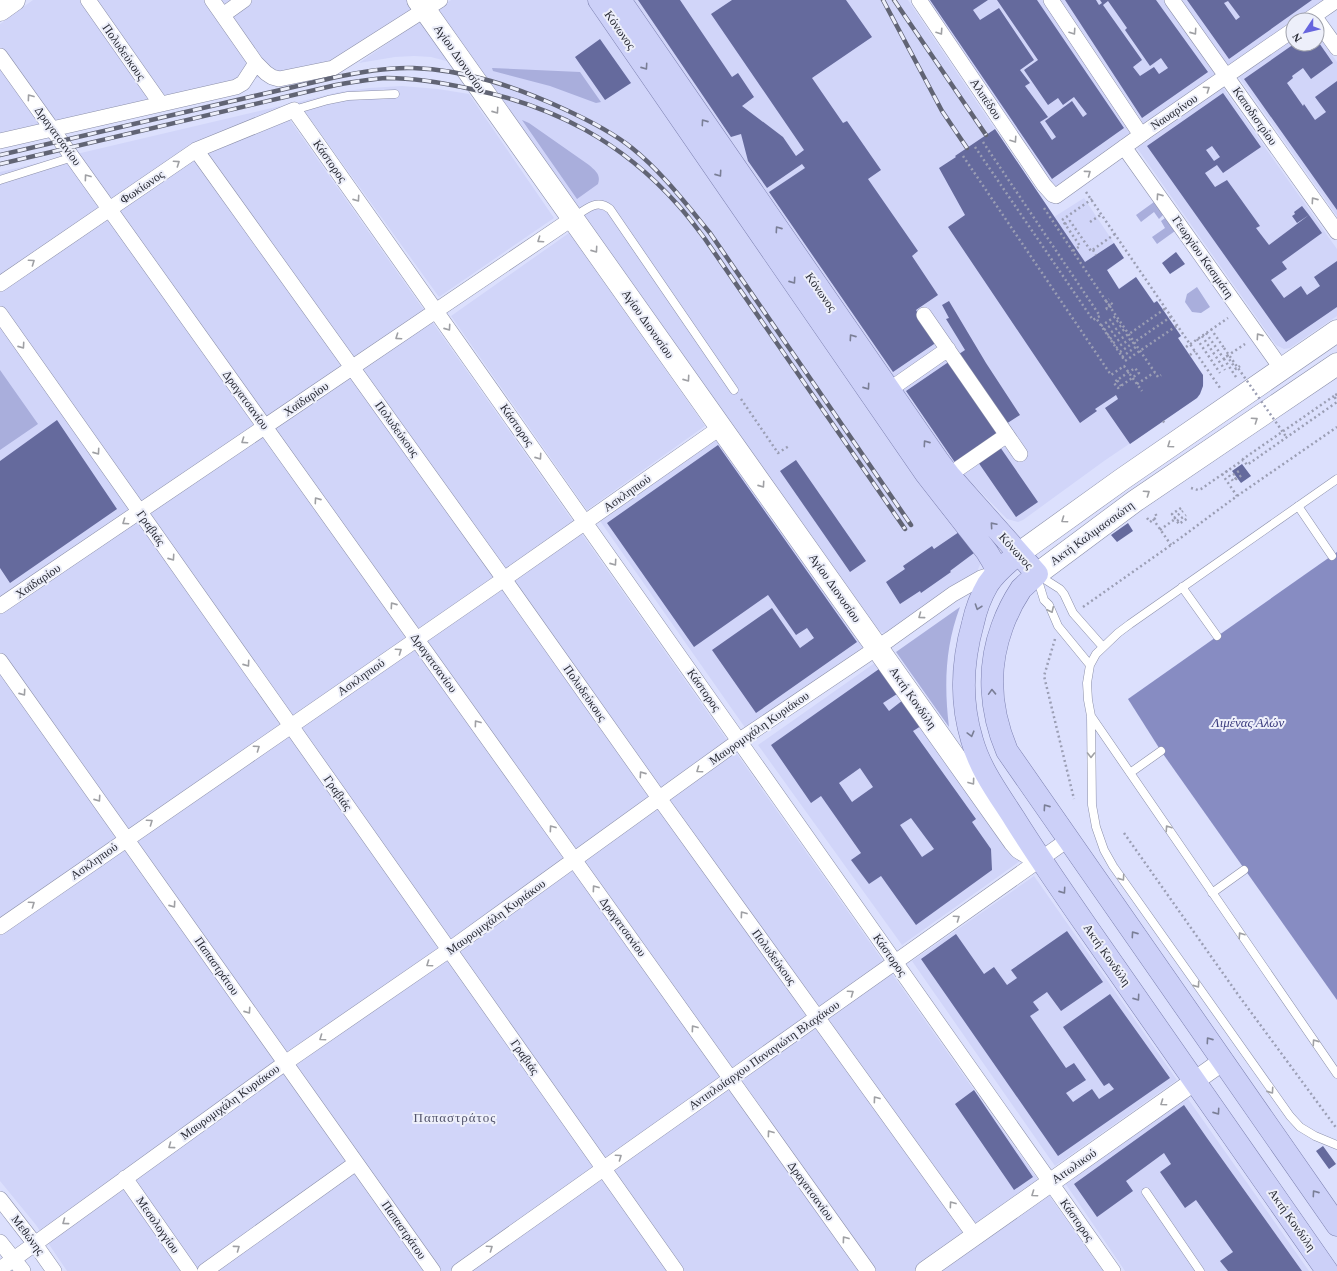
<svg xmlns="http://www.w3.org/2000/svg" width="1337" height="1271" font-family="Georgia,serif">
<rect width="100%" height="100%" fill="#dce0fd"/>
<path fill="#d1d5f9" d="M33 0H428L337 60 0 136V24Z
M451 0H592L981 562 977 572 886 633 881 632 878 629 436 10Z
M630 0H908L1054 217 1084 198 1124 258 1107 271 1119 288 1136 277 1154 302 1157 301 1181 336 1178 338 1203 375 1204 383 1200 394 1197 398 1104 461 1023 520 1018 522 1007 519 964 475 956 464 952 467Z
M926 0H1045L1134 132 1054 188Z
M1061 0H1324L1144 124Z
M420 21 450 62 431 57 414 56 395 57 359 63Z
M1317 34 1337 62V216L1239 77 1293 39V44H1317Z
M402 86 438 89 469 94 554 218 439 297 298 102 339 92 369 88Z
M1223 88 1337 249V316L1290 348 1284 349 1276 345 1137 148Z
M280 106 974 1090 1103 1271H67L36 1225 0 1181V172Z
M569 233 705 426 587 510 451 316Z
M720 437 866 645 746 729 600 521Z
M879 660 1020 861 902 945 758 745Z
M1034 876 1177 1080 1055 1166 912 961Z
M1186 1096 1309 1271H1125L1065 1183Z"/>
<path fill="#a9aedc" d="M492 68 580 72 601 102 596 103 550 86 493 71Z
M522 120 529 123 589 165C596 171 601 175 598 184L577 199Z
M1154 202 1163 215 1159 219 1154 212 1141 222 1136 215Z
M1165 218 1175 231 1157 244 1152 237 1165 228 1161 221Z
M1197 287 1210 307 1201 313 1192 312 1185 302 1187 294Z
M0 370 38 424 0 450Z
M960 607C945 646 944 686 949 727L896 652Z"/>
<path fill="#878cc2" d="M1337 552V1000L1161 751 1128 699Z"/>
<path fill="#656a9d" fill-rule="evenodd" d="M638 0H680L732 77 738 73 754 97 742 106 783 137 796 156 804 150 711 14 732 0H846L872 37 812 78 843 123 847 121 881 170 868 179 918 251 912 256 938 295 916 310 937 342 893 372 769 192 805 168 802 164 767 188 748 161 741 134 731 137Z
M930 0H988L973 10 980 20 999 8 1034 60 1020 70 1030 83 1025 86 1048 117 1040 122 1052 140 1056 137 1045 121 1072 101 1083 117 1087 114 1074 97 1063 105 1058 98 1048 105 1024 70 1038 60 997 0H1037L1124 128 1052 179Z
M1065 0H1096L1099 5 1102 3 1100 0H1156L1208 72 1142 118ZM1108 1 1127 28 1125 30 1150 66 1161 58 1168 68 1159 74 1154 67 1140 76 1133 67 1142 60 1103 5Z
M1187 0H1312L1229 59ZM1228 1 1240 17 1236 20 1224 3Z
M600 39 631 83 605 100 575 57Z
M1317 40 1333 63 1311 79 1303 68 1292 76 1293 78 1287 83 1303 106 1304 104 1315 120 1326 112 1315 97 1337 81V210L1244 79 1294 44H1317Z
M1223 93 1261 147 1223 173 1217 165 1205 173 1215 187 1227 180 1260 226 1256 228 1269 245 1309 215 1322 233 1282 262 1287 269 1271 280 1284 298 1301 286 1307 295 1320 286 1314 277 1337 261V307L1286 342 1147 146ZM1212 146 1220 157 1214 161 1206 150Z
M995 129 1085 262 1114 243 1124 258 1107 270 1119 289 1136 277 1154 303 1157 301 1181 336 1178 338 1203 375V386L1200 394 1197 398 1130 444 1105 408 1118 399 1116 395 1095 409 1097 411 1080 423 948 227 965 215 939 168 956 157 955 156Z
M1302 206 1309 215 1297 223 1292 216 1295 214 1294 212Z
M1176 252 1185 264 1170 274 1162 263Z
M949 301 986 363 1020 415 1006 424 959 354 965 350 946 319 949 318 942 305Z
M950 361 1000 434 956 464 906 391Z
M57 420 117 509 10 583 0 568V461Z
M718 445 857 642 756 713 712 650 772 608 800 648 814 638 807 628 796 635 768 595 694 647 607 523Z
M1000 447 1038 502 1016 517 978 462Z
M796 460 866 561 850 572 780 471Z
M1242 464 1251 476 1241 483 1232 471Z
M1128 523 1133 531 1117 542 1111 535Z
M959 532 974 553 950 571 951 572 921 593 920 591 900 604 886 582 905 569 903 566 932 546 934 549Z
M879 669 897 694 883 703 889 711 903 700 921 726 913 731 976 819 972 822 991 849 992 870 916 925 881 876 869 884 851 860 861 853 821 796 811 803 771 745ZM860 768 873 787 852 802 839 783ZM911 818 934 849 922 857 900 825Z
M1067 931 1103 982 1061 1011 1047 992 1033 1002 1039 1010 1030 1016 1066 1068 1074 1063 1086 1080 1066 1093 1073 1102 1092 1089 1099 1099 1114 1089 1109 1083 1104 1086 1063 1027 1110 994 1170 1078 1058 1156 921 959 956 934 984 974 994 967 1007 985 1017 978 1011 970Z
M974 1090 1033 1177 1014 1190 955 1104Z
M1184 1105 1207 1138 1302 1271H1228L1220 1261 1233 1252 1196 1200 1185 1208 1160 1172 1171 1164 1164 1153 1126 1181 1133 1191 1097 1217 1074 1184Z
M1323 1146 1336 1164 1329 1169 1316 1151Z"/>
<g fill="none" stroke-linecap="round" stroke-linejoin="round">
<defs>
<path id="service" d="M294 110 328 100 348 96 395 94
M0 180 73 157
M573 218C585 210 596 198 610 209L734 390
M1337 479 1130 624 1118 633 1096 654 1090 665 1087 683 1088 700 1091 716 1092 805 1096 827 1104 850 1113 866 1290 1116 1300 1127 1315 1136 1337 1145
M1298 506 1332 556
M1038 575 1060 589 1064 594 1073 613 1103 647
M1037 577 1044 600 1049 605 1058 626 1090 665
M1182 587 1217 636
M1091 716 1337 1074
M1130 773 1161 751
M1212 893 1244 870
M1146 1192 1200 1271"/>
<path id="minor" d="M88 0 161 104
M212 0 256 63 266 73 272 77 279 79 333 68 440 0
M919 0 1044 185 1053 195 1056 196 1148 130 1293 30
M1051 0 1141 135
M1172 0 1337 232
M223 15 244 0
M1314 16 1337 48
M1308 20 1337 0
M0 56 868 1271
M0 141 236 87 243 83 256 63
M1124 147 1281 368
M196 150 504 579 659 798 975 1236
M0 284 196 150 294 110 1113 1271
M0 314 676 1271
M924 315 1020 454
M889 390 948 349
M949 475 1007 435
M0 606 573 218
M0 661 433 1271
M0 927 504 579 721 427
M125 1178 190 1271
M0 1199 35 1244 54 1271
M0 1242 23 1271
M0 1269 285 1063 449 950 740 740 890 639 953 594 981 578 997 573
M205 1271 356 1163
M459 1271 1069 839"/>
<path id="tertiary" d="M925 1271 1223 1061"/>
<path id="secondary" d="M418 0 1014 841 1020 848 1040 860
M0 10 14 0
M1018 554 1121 480 1337 331
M1037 574 1135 501 1337 364"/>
<path id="primary" d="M599 0 926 474 987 552 993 562 997 573
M620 0 939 462 949 475 1037 574C1032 579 1026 584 1021 589 1013 601 1007 613 1002 627 987 668 990 711 1007 751L1337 1225
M1018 554C1007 563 996 572 988 584 981 596 976 609 973 623 962 662 960 701 972 740 980 769 998 793 1014 818 1037 855 1062 891 1087 927 1167 1042 1247 1156 1327 1271"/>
</defs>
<use href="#service" stroke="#8b8fa9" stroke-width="9"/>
<use href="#minor" stroke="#8b8fa9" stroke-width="16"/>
<use href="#tertiary" stroke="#8b8fa9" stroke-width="20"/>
<use href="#secondary" stroke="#8b8fa9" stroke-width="23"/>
<use href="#primary" stroke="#7d81b0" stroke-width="23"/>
<path stroke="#9b9eb4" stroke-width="2.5" stroke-dasharray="2 3" stroke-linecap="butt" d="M983 142 1100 316 1096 318
M975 147 1093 320 1096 318 1125 361 1178 325
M963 156 1111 375 1124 366 1142 391
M1086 192 1220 388
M1044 208 1106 301 1109 299
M1090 222 1102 214
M1065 224 1062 220 1092 199
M1093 250 1096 255
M1073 251 1080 246 1065 224 1070 221 1091 251 1115 234
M1106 301 1158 377 1161 375
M1111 303 1113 305 1107 309 1106 307Z
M1101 326 1116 316
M1211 329 1224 348
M1104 330 1119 320
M1206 333 1224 359
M1107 335 1122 325
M1202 336 1225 370
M1110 339 1125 329
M1197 339 1220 373
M1113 343 1129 334 1166 308
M1186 347 1228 318
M1116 348 1132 338
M1120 352 1172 316
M1190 355 1195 351
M1227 356 1245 344
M1122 357 1137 346
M1236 377 1224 359 1227 356 1236 369 1240 366
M1117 380 1114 383 1118 388 1139 373 1135 368 1117 380 1121 386
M1137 384 1155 372
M1337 394 1334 396 1337 401
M1334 396 1243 459 1247 465 1337 402
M741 399 778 453 789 446
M1163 421 1166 425
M1226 471 1233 481 1242 475
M1222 474 1237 496
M1236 479 1233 475 1239 471
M1191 488 1198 490 1201 489 1243 460
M1181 508 1172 514 1179 524 1188 518
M1147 518 1150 522 1157 517 1155 513
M1174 518 1183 511
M1153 519 1171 545
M1177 521 1186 515
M1160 530 1175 519
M1083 607 1171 545 1237 496 1337 427
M1055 639 1044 676 1074 799
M1124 833 1239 996 1337 1129"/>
<use href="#service" stroke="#fff" stroke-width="8"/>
<use href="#minor" stroke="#fff" stroke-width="15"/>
<use href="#tertiary" stroke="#fff" stroke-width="19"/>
<use href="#secondary" stroke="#fff" stroke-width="22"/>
<use href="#primary" stroke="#ccd0f8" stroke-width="22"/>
<defs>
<path id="rail" d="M883 0 942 111 967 148
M894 0 986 135
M0 155 332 78C359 72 386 67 413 68 467 70 516 87 564 109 588 120 612 132 632 148 662 172 686 204 710 233L911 525
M0 164 336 85C353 82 370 79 387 78 415 78 444 83 471 89 554 106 621 141 678 205 688 216 696 227 705 239L905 529"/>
</defs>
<use href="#rail" stroke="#616474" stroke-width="4.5"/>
<use href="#rail" stroke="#edeffa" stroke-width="3" stroke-dasharray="9" stroke-linecap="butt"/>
<path stroke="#9b9eb4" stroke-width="2.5" stroke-dasharray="2 3" stroke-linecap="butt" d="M1224 348 1287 438"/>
</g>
<defs><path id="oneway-chevron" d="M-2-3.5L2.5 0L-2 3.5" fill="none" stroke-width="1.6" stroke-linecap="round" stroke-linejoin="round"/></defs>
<g stroke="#9fa0a4">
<use href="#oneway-chevron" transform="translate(940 32) rotate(56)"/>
<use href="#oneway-chevron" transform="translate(1073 32) rotate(56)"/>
<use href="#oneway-chevron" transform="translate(1194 32) rotate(55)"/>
<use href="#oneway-chevron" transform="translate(1207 89) rotate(-34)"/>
<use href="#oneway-chevron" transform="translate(30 97) rotate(-126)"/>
<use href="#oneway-chevron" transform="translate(496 111) rotate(55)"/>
<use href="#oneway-chevron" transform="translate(1014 140) rotate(56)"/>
<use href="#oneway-chevron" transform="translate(177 163) rotate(-34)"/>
<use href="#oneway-chevron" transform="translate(1088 173) rotate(-36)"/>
<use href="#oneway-chevron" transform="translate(87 177) rotate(-126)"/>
<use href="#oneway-chevron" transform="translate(1159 196) rotate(-125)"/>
<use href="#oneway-chevron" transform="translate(357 199) rotate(55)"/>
<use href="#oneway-chevron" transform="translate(1314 200) rotate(-125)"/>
<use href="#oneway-chevron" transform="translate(540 240) rotate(146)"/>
<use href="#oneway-chevron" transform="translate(595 250) rotate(55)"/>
<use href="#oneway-chevron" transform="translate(32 262) rotate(-35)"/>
<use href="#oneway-chevron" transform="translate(448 328) rotate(55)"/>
<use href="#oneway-chevron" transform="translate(1259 336) rotate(-125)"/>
<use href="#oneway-chevron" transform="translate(398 337) rotate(146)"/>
<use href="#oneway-chevron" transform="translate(22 346) rotate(55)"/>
<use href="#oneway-chevron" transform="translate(687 379) rotate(55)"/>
<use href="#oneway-chevron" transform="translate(1255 420) rotate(-34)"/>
<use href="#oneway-chevron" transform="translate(244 441) rotate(146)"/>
<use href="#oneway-chevron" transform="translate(1170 445) rotate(145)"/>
<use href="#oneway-chevron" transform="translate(97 452) rotate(55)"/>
<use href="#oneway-chevron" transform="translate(539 457) rotate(55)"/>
<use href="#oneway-chevron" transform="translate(762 485) rotate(55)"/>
<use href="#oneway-chevron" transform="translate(1147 493) rotate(-34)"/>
<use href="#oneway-chevron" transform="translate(317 500) rotate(-125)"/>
<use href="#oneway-chevron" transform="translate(1064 520) rotate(145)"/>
<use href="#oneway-chevron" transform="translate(125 522) rotate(146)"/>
<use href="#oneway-chevron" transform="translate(172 558) rotate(55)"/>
<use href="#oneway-chevron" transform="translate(614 563) rotate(55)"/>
<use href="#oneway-chevron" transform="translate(393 605) rotate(-125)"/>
<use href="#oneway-chevron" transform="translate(1051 610) rotate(65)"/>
<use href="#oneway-chevron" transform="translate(921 616) rotate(144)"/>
<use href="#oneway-chevron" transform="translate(399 651) rotate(-35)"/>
<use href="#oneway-chevron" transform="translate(247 664) rotate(55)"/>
<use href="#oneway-chevron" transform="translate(23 693) rotate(55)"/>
<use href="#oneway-chevron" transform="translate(477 723) rotate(-126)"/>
<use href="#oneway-chevron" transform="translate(257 748) rotate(-35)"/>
<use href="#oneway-chevron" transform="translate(1091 755) rotate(90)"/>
<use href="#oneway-chevron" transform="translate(699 770) rotate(145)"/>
<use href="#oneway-chevron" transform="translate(642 774) rotate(-125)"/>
<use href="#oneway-chevron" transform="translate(972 782) rotate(54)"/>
<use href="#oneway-chevron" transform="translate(98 799) rotate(55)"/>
<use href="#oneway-chevron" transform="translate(150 822) rotate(-35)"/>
<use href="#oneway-chevron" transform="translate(552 828) rotate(-126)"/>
<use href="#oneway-chevron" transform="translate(1168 828) rotate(-124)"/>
<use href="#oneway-chevron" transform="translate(1122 878) rotate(55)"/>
<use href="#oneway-chevron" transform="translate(595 888) rotate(-126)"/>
<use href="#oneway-chevron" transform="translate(32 904) rotate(-35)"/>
<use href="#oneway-chevron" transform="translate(173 905) rotate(55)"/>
<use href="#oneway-chevron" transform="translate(743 914) rotate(-126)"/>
<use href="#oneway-chevron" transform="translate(957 918) rotate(-35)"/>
<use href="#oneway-chevron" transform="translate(1241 935) rotate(-124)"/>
<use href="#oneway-chevron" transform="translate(429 964) rotate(145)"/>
<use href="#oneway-chevron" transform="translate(1197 985) rotate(55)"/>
<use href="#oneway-chevron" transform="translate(851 993) rotate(-35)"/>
<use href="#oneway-chevron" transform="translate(248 1011) rotate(55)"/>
<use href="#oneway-chevron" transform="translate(694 1028) rotate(-126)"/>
<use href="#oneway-chevron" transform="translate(322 1038) rotate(145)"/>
<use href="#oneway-chevron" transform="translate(1315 1042) rotate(-125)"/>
<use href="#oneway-chevron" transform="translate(1271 1091) rotate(55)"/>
<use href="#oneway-chevron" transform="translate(876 1099) rotate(-126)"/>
<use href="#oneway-chevron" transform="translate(1163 1103) rotate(145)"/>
<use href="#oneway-chevron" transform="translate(770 1133) rotate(-126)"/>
<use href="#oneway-chevron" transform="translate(171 1146) rotate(144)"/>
<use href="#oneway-chevron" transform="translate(619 1157) rotate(-35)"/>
<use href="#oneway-chevron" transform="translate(1034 1194) rotate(145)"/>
<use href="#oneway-chevron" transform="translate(952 1204) rotate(-126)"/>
<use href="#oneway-chevron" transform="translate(65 1222) rotate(144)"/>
<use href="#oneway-chevron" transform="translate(845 1239) rotate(-126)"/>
<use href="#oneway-chevron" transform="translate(237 1248) rotate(-36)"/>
<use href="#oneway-chevron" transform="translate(490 1248) rotate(-35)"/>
</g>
<g stroke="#7a7e96">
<use href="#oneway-chevron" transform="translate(645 67) rotate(55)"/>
<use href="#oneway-chevron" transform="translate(704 122) rotate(-125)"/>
<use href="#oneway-chevron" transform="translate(719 174) rotate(55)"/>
<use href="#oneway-chevron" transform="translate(778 229) rotate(-125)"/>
<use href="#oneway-chevron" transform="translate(793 281) rotate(55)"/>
<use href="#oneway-chevron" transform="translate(852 337) rotate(-125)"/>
<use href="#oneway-chevron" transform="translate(867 387) rotate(55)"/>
<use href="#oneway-chevron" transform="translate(926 443) rotate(-125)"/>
<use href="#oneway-chevron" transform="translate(993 525) rotate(-131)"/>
<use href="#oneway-chevron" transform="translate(978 607) rotate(109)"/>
<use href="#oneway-chevron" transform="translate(992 692) rotate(-92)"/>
<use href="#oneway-chevron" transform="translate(971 734) rotate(75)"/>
<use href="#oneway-chevron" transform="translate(1046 807) rotate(-125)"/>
<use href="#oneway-chevron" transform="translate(1063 891) rotate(55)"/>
<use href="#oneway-chevron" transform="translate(1134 934) rotate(-125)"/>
<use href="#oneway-chevron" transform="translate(1137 998) rotate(55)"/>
<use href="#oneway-chevron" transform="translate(1209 1040) rotate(-125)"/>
<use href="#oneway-chevron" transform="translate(1217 1112) rotate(55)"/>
<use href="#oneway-chevron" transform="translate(1315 1193) rotate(-125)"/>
</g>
<g text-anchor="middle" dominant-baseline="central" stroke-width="4" stroke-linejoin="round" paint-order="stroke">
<g font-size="12" fill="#292b35" stroke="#edeffa">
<text transform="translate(620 30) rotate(55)">Κόνωνος</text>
<text transform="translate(124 52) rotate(55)">Πολυδεύκους</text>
<text transform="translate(460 59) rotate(55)">Αγίου Διονυσίου</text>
<text transform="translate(986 99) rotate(56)">Αλιπέδου</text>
<text transform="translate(1174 112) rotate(-34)">Ναυαρίνου</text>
<text transform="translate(1255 116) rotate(55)">Καποδιστρίου</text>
<text transform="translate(58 136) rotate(54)">Δραγατσανίου</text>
<text transform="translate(330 161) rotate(55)">Κάστορος</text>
<text transform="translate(142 187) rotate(-34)">Φωκίωνος</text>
<text transform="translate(1203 257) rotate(55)">Γεωργίου Κασιμάτη</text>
<text transform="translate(821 292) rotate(55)">Κόνωνος</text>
<text transform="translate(648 324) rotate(55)">Αγίου Διονυσίου</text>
<text transform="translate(306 399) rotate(-34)">Χαϊδαρίου</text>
<text transform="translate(246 400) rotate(54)">Δραγατσανίου</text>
<text transform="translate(517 425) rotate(55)">Κάστορος</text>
<text transform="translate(397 429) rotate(54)">Πολυδεύκους</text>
<text transform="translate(627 493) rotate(-35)">Ασκληπιού</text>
<text transform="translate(151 528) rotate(55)">Γραβιάς</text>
<text transform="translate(1092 533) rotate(-36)">Ακτή Καλιμασσιώτη</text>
<text transform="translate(1016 551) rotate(48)">Κόνωνος</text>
<text transform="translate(38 581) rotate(-34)">Χαϊδαρίου</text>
<text transform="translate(835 588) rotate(55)">Αγίου Διονυσίου</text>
<text transform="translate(434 663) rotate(54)">Δραγατσανίου</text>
<text transform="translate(361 677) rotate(-35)">Ασκληπιού</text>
<text transform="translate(704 690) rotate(55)">Κάστορος</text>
<text transform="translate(585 693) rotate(55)">Πολυδεύκους</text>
<text transform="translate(913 698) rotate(55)">Ακτή Κονδύλη</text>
<text transform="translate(759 728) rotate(-35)">Μαυρομιχάλη Κυριάκου</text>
<text transform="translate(338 793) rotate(55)">Γραβιάς</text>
<text transform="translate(94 861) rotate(-35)">Ασκληπιού</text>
<text transform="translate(496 917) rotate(-36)">Μαυρομιχάλη Κυριάκου</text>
<text transform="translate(623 927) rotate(54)">Δραγατσανίου</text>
<text transform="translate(890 955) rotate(55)">Κάστορος</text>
<text transform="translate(1107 955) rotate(55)">Ακτή Κονδύλη</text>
<text transform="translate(774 957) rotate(54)">Πολυδεύκους</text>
<text transform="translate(217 966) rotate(55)">Παπαστράτου</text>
<text transform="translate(764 1055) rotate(-35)">Αντιπλοίαρχου Παναγιώτη Βλαχάκου</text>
<text transform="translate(525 1057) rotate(55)">Γραβιάς</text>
<text transform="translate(230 1102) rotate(-36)">Μαυρομιχάλη Κυριάκου</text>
<text transform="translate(1074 1166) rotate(-35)">Αιτωλικού</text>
<text transform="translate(811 1191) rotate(54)">Δραγατσανίου</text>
<text transform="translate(1077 1220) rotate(55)">Κάστορος</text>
<text transform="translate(1292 1220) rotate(55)">Ακτή Κονδύλη</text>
<text transform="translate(158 1225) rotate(55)">Μεσολογγίου</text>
<text transform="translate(404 1230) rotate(55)">Παπαστράτου</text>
<text transform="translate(28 1235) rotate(53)">Μεθώνης</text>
</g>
<g font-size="13" font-style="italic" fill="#3a3b7d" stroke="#edeffa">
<text x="1248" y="722">Λιμένας Αλών</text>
</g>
<g font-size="13" letter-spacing="1" fill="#52546c" stroke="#edeffa">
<text x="455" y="1117">Παπαστράτος</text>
</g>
</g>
<g transform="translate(1305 32) rotate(235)"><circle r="19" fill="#edeffa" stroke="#9fa1ab"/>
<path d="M0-3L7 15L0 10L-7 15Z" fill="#6765de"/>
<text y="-6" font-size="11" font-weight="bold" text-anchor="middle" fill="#292b35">N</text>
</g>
</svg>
